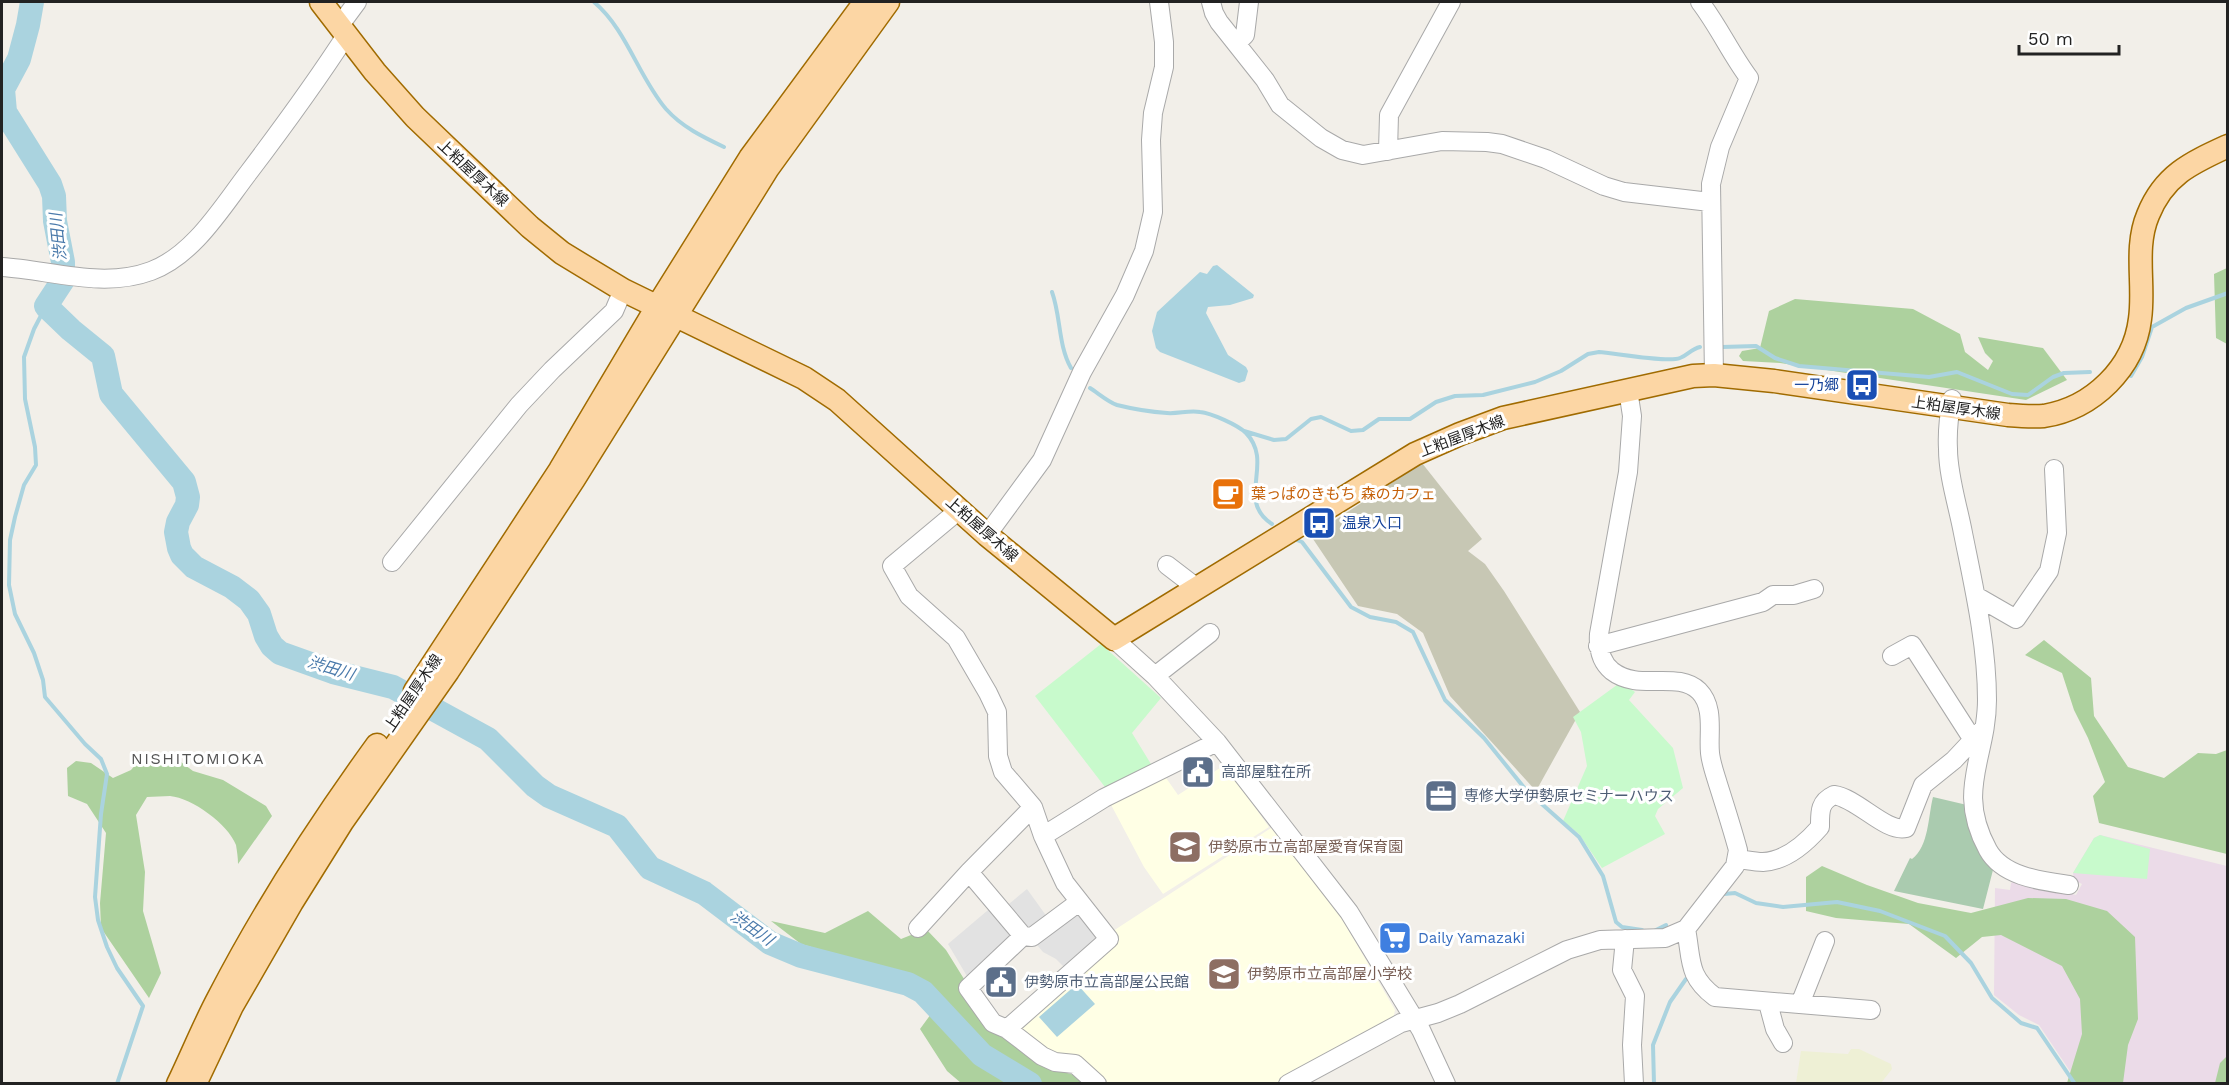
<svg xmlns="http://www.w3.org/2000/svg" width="2229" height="1085" font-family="'Work Sans','Noto Sans JP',sans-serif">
<rect width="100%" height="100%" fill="#f2efe9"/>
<path fill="#ebdbe8" d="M2100 835 2227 866V1083H2078L2039 1025 2019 1015 1994 995 1995 888 2010 890 2011 883 2016 880 2076 895 2082 884 2074 880 2073 873 2094 838Z"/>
<path fill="#ffffe5" d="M1223 766 1228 770 1269 827 1163 894 1144 867 1108 799 1164 775 1178 795Z
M1271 828 1339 914 1395 1010 1393 1020 1278 1084 1105 1083 1051 1057 1012 1029 1113 931Z"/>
<path fill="#c7c7b4" d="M1422 463 1482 539 1468 551 1485 564 1504 591 1580 712 1536 791 1450 696 1423 633 1397 614 1358 606 1311 536Z"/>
<path fill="#eef0d5" d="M1851 1049H1859L1891 1064 1892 1069 1881 1083H1796L1801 1051 1848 1054Z"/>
<path fill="#add19e" d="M2227 268V344L2216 338 2214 274Z
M1795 299 1913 309 1960 334 1965 352 1988 370 1993 361 1985 353 1978 337 2043 348 2067 380 2026 400 1780 363 1743 361 1739 356 1742 351 1760 348 1769 311Z
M2044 640 2091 678 2094 716 2128 767 2164 778 2198 753 2216 754 2227 750V854L2099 823 2093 796 2105 782 2088 738 2074 710 2062 673 2025 655Z
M143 756H173L193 771 223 780 266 806 272 816 238 864C238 858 237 851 236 845 228 824 192 798 170 796 163 796 154 797 147 797L136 815 145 872 143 911 161 973 149 998 101 928 100 903 106 833 87 804 68 796 67 768 76 761 91 763 113 778 131 770Z
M1822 866 1867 885 1918 903 1971 913 2028 898 2066 899 2107 911 2135 937 2138 1019 2128 1045 2123 1083H2067L2082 1034 2080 999 2062 966 2001 935 1982 937 1956 958 1909 924 1836 918 1806 911V877Z
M868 911 901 939 926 929 946 950 997 1032 1045 1067 1078 1076 1085 1083H961L947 1071 920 1029 939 1003 915 977 801 944 771 921 825 933Z
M2227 1056V1083H2215L2220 1063Z"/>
<path fill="#aacbaf" d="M1933 797 1967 805 1994 866 1983 909 1894 891 1910 858 1912 859C1929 846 1928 817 1933 797Z"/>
<path fill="#c8facc" d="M1101 644 1161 698 1132 733 1154 769 1108 791 1035 696Z
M1621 682 1635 692 1629 700 1673 748 1683 788 1658 809 1655 816 1665 834 1602 868 1579 834 1563 821 1587 766 1581 732 1573 717Z
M2100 835 2150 849 2147 879 2073 873 2094 838Z"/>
<path fill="#e2e2e2" d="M1027 889 1050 921 1031 936 1004 908Z
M994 905 1021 936 971 983 948 944Z
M1075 912 1096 937 1095 940 1064 967 1056 959 1043 952 1037 945Z"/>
<path fill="#aad3df" d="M1217 265 1254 295 1253 298 1230 305 1208 307 1206 313 1228 355 1246 367 1248 371 1245 381 1239 383 1160 352 1156 348 1152 331 1157 312 1200 272 1207 274 1213 266Z
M1077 984 1095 1004 1057 1037 1039 1017Z"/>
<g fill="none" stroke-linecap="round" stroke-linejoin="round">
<path stroke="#aad3df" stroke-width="4" d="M594 2C627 30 638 76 666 109 682 127 703 137 724 147
M1052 292C1061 317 1058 345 1071 368
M46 306 34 329 24 357 25 399 35 447 36 465 24 485 15 517 10 540 9 585 15 614 34 653 43 680 45 697 85 744 101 759 107 774 101 814 95 897 98 920 107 947 117 968 143 1006 117 1084
M1722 347 1756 346 1775 358 1799 366 1929 377 1957 372 2012 394 2028 395 2053 377 2064 373 2090 372
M2131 376 2142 357 2152 327 2186 308 2228 293
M1090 388C1098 393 1108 402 1117 405 1133 409 1152 412 1167 413 1178 414 1189 410 1200 412 1211 413 1238 425 1246 433 1275 463 1235 500 1272 524
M1244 431 1274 440 1286 439 1311 419 1321 417 1351 431 1363 430 1379 419H1410L1436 402 1455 396 1483 395 1535 382 1561 371 1588 354 1599 352C1614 353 1668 363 1680 358 1688 355 1691 349 1700 347
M1294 539 1302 542 1351 607 1370 617 1396 622 1413 632 1445 700 1484 738 1526 790 1579 837 1603 876 1616 922 1622 927 1642 930
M1724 894 1735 893 1756 903 1783 907 1837 902 1880 911 1945 936 1971 963 1992 998 2021 1023 2037 1028 2075 1084
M1656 930 1666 925
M1654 1084 1653 1045 1670 1002 1686 979"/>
<path stroke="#aad3df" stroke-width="24" d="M32 2 28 25 19 59 3 89 5 112 50 184 54 196 55 221 63 262V280L46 306 71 330 103 356 111 394 184 482 188 497 187 505 178 522 176 532 179 548 182 555 194 567 232 587 249 600 259 614 266 636 272 646 280 653 333 672 393 687 488 739 535 786 549 796 617 826 650 868 704 893 770 943 801 956 908 984 923 992 982 1055 1030 1084"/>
<defs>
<path id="minor" d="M1211 2 1214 13 1219 22 1265 80 1280 105 1321 138 1342 150 1363 155 1442 141 1487 142 1502 144 1546 159 1604 186 1624 192 1710 202
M1700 2C1719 27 1731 54 1749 78L1720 147 1711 184 1714 375
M340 25 357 2
M1237 43 1245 35 1249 2
M1388 151 1389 115 1451 2
M2 267C50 270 103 289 151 271 194 255 222 207 249 172 283 127 316 82 347 34
M1952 399C1949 415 1947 432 1948 449 1948 476 1958 506 1963 533 1974 588 1987 644 1987 700 1987 758 1955 790 1988 850 2003 877 2042 881 2069 885
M987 535 1042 460 1082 372 1125 295 1144 251 1153 212 1151 140 1153 113 1164 67V42L1159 2
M392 562 519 405 552 370 614 311 623 290
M1167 565 1197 588
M1976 596 2016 619 2049 571 2057 533 2054 469
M1114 639 1155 676 1217 742 1349 912 1421 1030 1446 1084
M1598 646 1763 602 1773 595H1794L1814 589
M1892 656 1912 645 1973 740
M1155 676 1210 633
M1043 836 1104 798 1217 742
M1738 859C1746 860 1755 862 1763 862 1786 861 1806 843 1820 827 1820 812 1819 802 1834 795 1857 798 1886 833 1906 828L1923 785 1954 760 1984 728
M969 872 1023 936 1032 937 1079 902
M918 928 969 872 1033 807 1003 772 998 756 997 712 988 693 956 638 909 596 892 566 959 510
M1686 929C1692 960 1687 976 1715 997L1871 1010
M1023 936 968 988 993 1023 1007 1029 1042 1056 1055 1062 1075 1064 1097 1084
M1625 939 1622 970 1635 996 1632 1045 1634 1084
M1768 1003 1775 1029 1783 1043
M1800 1004 1825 941
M1007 1029 1109 939 1065 883 1043 836 1033 807
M1288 1084 1401 1023 1438 1013 1460 1004 1567 950 1600 940 1665 938 1686 929 1735 866 1738 850C1732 828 1725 806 1718 784 1715 774 1711 763 1710 753 1708 734 1715 707 1699 691 1677 670 1639 692 1612 671 1601 662 1598 648 1599 634L1628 472 1632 416 1628 390"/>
<path id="major" d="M321 2 375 72 415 117 530 227 562 253 623 290 804 378 837 400 987 535 1114 639 1415 454 1460 434 1503 418 1693 376 1714 375 1774 381 2008 415C2020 416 2032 417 2044 416 2093 408 2134 368 2140 319 2145 285 2134 248 2148 215 2164 175 2191 163 2228 146
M415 691 560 470 657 307 750 158 865 2
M178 1084C192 1055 204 1025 219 997 265 908 319 825 377 745
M195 1084 232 1006 292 902 342 822 448 671 574 479 768 168 888 2"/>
</defs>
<use href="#minor" stroke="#a9a9a9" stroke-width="20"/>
<use href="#major" stroke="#a06b00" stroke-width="25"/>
<use href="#minor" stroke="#fff" stroke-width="18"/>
<use href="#major" stroke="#fcd6a4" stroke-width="22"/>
</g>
<defs>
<symbol id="bus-square" viewBox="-11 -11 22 22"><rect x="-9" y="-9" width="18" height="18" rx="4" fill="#1a4fb4" stroke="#fff"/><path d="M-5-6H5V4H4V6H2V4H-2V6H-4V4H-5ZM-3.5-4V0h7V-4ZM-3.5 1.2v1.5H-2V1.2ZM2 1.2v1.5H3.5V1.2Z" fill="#fff"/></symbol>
<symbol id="cafe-square" viewBox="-11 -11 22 22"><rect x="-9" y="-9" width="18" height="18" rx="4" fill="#e8710a" stroke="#fff"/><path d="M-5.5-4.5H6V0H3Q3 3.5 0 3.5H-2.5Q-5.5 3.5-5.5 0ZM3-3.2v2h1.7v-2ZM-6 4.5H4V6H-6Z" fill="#fff"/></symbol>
<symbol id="civic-square" viewBox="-11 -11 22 22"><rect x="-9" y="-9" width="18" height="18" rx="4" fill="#5c6f8a" stroke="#fff"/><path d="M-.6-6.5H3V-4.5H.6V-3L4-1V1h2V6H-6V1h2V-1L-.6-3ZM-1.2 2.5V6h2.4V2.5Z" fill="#fff"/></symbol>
<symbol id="office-square" viewBox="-11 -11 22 22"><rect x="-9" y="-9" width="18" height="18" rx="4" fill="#5c6f8a" stroke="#fff"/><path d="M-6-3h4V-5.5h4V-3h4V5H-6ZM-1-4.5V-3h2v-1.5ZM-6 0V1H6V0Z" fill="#fff"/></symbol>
<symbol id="school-square" viewBox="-11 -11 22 22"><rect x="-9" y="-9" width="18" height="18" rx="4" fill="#8d6e63" stroke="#fff"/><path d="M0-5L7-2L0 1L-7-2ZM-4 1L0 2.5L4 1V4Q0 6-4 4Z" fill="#fff"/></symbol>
<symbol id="supermarket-square" viewBox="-11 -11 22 22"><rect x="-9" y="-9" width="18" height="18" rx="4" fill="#3f7fe0" stroke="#fff"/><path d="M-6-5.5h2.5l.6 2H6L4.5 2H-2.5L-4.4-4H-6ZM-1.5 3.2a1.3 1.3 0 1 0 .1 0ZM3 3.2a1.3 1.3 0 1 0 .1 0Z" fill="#fff"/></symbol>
</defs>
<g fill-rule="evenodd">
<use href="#bus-square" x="1843" y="366" width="38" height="38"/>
<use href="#cafe-square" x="1209" y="475" width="38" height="38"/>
<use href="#bus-square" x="1300" y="504" width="38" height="38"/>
<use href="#civic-square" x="1179" y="753" width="38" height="38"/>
<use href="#office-square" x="1422" y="777" width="38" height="38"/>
<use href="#school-square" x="1166" y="828" width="38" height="38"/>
<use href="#supermarket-square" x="1376" y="919" width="38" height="38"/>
<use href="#school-square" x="1205" y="955" width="38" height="38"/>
<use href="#civic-square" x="982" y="963" width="38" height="38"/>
</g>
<g text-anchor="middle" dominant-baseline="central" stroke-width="6" stroke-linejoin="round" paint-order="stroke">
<g font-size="15" fill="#222" stroke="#fff">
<text transform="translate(473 173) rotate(43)">上粕屋厚木線</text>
<text transform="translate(1956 408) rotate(8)">上粕屋厚木線</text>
<text transform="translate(1462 436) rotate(-21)">上粕屋厚木線</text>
<text transform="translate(982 529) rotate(41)">上粕屋厚木線</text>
<text transform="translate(413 693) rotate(-56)">上粕屋厚木線</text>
</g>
<g font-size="15" fill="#164399" stroke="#fff" text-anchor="end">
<text x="1839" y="385">一乃郷</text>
<text x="1342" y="523" text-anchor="start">温泉入口</text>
</g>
<g font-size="15" fill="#c56008" stroke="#fff" text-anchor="start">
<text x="1251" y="494">葉っぱのきもち 森のカフェ</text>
</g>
<g font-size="15" fill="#4e5e75" stroke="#fff" text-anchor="start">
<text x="1221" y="772">高部屋駐在所</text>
<text x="1464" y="796">専修大学伊勢原セミナーハウス</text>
<text x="1024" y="982">伊勢原市立高部屋公民館</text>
</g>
<g font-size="15" fill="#785e54" stroke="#fff" text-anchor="start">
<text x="1208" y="847">伊勢原市立高部屋愛育保育園</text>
<text x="1247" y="974">伊勢原市立高部屋小学校</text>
</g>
<g font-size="15" fill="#366cbe" stroke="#fff" text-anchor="start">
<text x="1418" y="938">Daily Yamazaki</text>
</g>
<g font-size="16" font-style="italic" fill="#4a7aab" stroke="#fff">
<text transform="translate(58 237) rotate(-96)">渋田川</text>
<text transform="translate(331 668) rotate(17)">渋田川</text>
<text transform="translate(752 928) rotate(35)">渋田川</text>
</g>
<g font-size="16" letter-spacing="1.5" fill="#555" stroke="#fff">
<text x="198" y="758">NISHITOMIOKA</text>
</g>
</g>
<rect width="2229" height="1085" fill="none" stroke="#222222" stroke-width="6"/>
<path d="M2019 45v9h100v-9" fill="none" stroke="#222222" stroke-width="3"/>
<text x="2028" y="45" font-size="18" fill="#222222" stroke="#ffffff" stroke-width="4.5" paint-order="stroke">50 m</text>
</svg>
